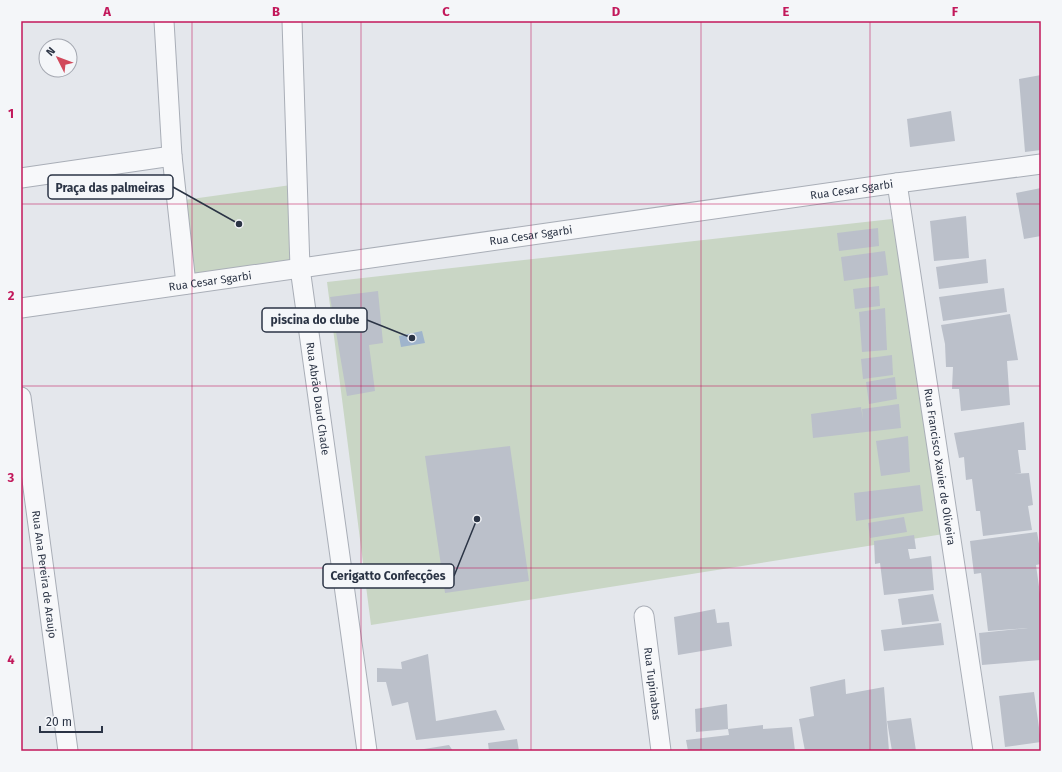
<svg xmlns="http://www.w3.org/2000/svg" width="1062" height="772" font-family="'Fira Sans',sans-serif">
<rect width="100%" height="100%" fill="#e4e7ec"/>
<path fill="#c9d6c5" d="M298 184 300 268 186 284 177 201Z
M901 218 950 533 371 625 327 282Z"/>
<path fill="#9fb4cc" d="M422 331 425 343 401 347 399 336Z"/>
<path fill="#bbc0ca" d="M1041 75V150L1025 152 1019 79Z
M951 111 955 141 910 147 907 119Z
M1041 188V236L1024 239 1016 193Z
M966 216 969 258 934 261 930 221Z
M878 228 879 246 839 251 837 233Z
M885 251 888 275 844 281 841 257Z
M986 259 988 283 939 289 936 267Z
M879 286 880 306 855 309 853 289Z
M1004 288 1007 312 943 321 939 297Z
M378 291 383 343 369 345 375 391 347 396 330 297Z
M885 308 887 350 862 352 859 312Z
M1010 314 1018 360 1007 361 1010 405 961 411 959 389H952L953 367H946L945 344 941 325Z
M892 355 893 375 863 379 861 359Z
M895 377 897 399 869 404 866 382Z
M899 404 901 428 813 438 811 414 861 407 863 419 862 409Z
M1024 422 1026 450H1018L1021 473 1014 474 1029 473 1033 505 1028 506 1032 530 983 536 980 511H976L972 479 966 480 964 457 959 458 954 433Z
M908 436 910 472 881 476 876 441Z
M510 446 529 581 445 593 425 456Z
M920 485 923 511 856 521 854 493Z
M904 517 907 532 870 538 868 523Z
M1037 532 1041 555V564L1036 565 1041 601V660L982 665 979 633 1028 628 988 631 981 573 974 574 970 541Z
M914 535 916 549H908L910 559 931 556 934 590 884 595 880 563 875 564 874 541Z
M933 594 939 621 902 625 898 599Z
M715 609 717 623 729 622 732 646 678 655 674 617Z
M941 623 944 645 884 651 881 630Z
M428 654 436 721 496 710 505 730 416 740 408 702 392 706 386 682H377V668L402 669 401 662Z
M845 679 846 694 884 687 889 751H805L799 719 814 716 810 687Z
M1034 692 1041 742 1005 747 999 696Z
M727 704 728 729 696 732 695 709Z
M911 718 916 751H892L887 721Z
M763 725V729L792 727 795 751H688L686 740 729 735 728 729Z
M517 739 519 751H489L488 743Z
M449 745 453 751H418V750Z"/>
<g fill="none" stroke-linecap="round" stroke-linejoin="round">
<defs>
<g id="street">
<path d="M164 21 172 156 186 284"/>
<path id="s1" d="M292 21 300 268 367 751"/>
<path d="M21 178 172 156"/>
<path id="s2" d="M897 183 983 751"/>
<path id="s3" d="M21 308 897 183 1041 164"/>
<path id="s4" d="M21 397 68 751"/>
<path id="s5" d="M644 616 661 751"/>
</g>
</defs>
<use href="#street" stroke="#a9aeb7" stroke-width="21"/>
<use href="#street" stroke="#f7f8fa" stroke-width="19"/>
</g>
<path fill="none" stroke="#c2185b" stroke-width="1" stroke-opacity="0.55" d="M192 21V751M361 21V751M531 21V751M701 21V751M870 21V751M21 204H1041M21 386H1041M21 568H1041"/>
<g text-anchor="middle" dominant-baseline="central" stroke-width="4" stroke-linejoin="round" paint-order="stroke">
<g font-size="11" fill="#2b3445" stroke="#f4f6f9">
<text stroke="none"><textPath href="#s3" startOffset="839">Rua Cesar Sgarbi</textPath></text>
<text stroke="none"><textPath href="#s3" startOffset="515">Rua Cesar Sgarbi</textPath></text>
<text stroke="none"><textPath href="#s3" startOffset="191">Rua Cesar Sgarbi</textPath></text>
<text stroke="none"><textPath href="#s1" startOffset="379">Rua Abrão Daud Chade</textPath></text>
<text stroke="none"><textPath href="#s2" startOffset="287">Rua Francisco Xavier de Oliveira</textPath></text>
<text stroke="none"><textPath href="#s4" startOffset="179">Rua Ana Pereira de Araujo</textPath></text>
<text stroke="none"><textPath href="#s5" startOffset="68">Rua Tupinabas</textPath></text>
</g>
</g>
<path fill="none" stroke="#2b3445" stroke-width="1.5" d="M239 224L173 187M412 338L367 320M477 519L454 576"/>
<g fill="#2b3445" stroke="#f4f6f9" stroke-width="1.5">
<circle cx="239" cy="224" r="4"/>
<circle cx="412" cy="338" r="4"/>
<circle cx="477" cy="519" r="4"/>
</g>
<g fill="#f4f6f9" stroke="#2b3445" stroke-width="1.5">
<rect x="48" y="175" width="125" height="24" rx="4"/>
<rect x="262" y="308" width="105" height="24" rx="4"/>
<rect x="323" y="564" width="131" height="24" rx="4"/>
</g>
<g font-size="12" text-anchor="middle" font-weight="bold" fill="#2b3445">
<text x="110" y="192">Praça das palmeiras</text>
<text x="315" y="324">piscina do clube</text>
<text x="388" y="580">Cerigatto Confecções</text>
</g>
<rect width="1062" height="772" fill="none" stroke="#f4f6f9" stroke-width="44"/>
<g transform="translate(58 58) rotate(312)"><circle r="19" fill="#f4f6f9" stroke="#a4a8b1"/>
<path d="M0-3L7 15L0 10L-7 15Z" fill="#d1495b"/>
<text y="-6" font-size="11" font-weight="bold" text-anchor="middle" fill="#2b3445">N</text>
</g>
<path d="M40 726v6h62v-6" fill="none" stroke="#2b3445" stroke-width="2"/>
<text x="46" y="726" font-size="12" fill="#2b3445" stroke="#f4f6f9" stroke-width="3" paint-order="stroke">20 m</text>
<rect x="22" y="22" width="1018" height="728" fill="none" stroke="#c2185b" stroke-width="1.5"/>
<g font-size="13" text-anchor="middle" font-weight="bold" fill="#c2185b">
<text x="107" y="16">A</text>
<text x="276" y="16">B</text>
<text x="446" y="16">C</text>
<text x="616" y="16">D</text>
<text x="786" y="16">E</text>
<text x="955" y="16">F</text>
<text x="11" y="118">1</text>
<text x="11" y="300">2</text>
<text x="11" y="482">3</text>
<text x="11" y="664">4</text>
</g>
</svg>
